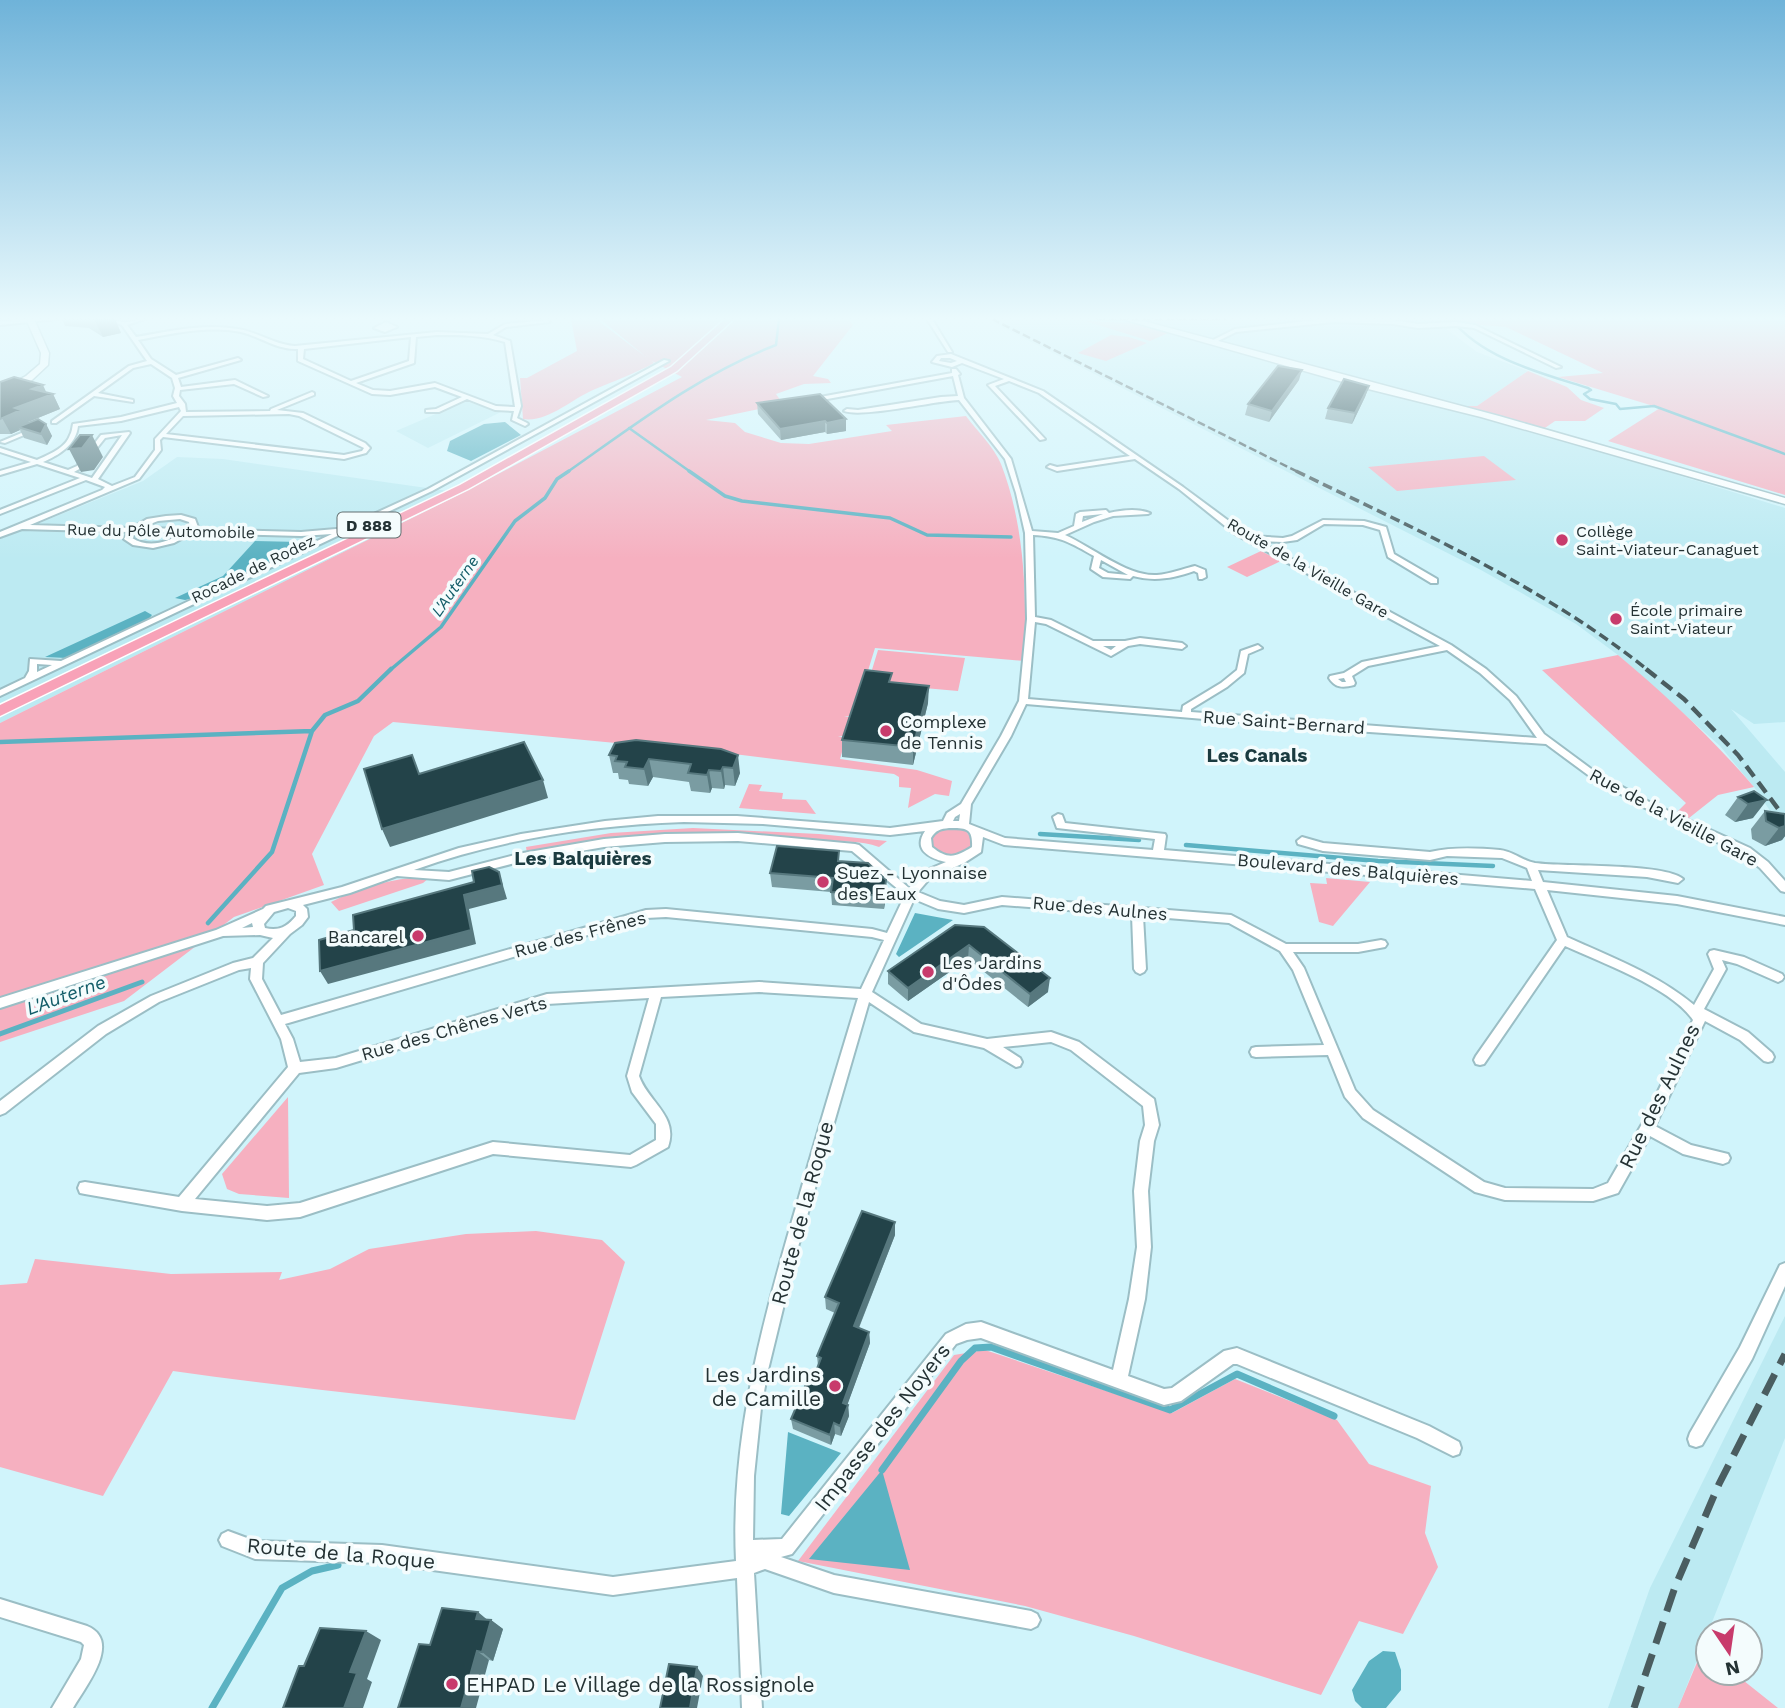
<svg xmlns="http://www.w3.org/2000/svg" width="1785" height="1708" font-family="'Work Sans',sans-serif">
<rect width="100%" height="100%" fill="#d0f4fb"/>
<path fill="#bceaf2" d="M986 319H1119L1122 323H1144L1134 320 1433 319 1477 352 1528 371 1477 406 1460 408 1785 508V722L1754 724 1731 709 1785 772V833L1754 787 1720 746 1618 655 1576 624 1481 570Z
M466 401 501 412 428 448 396 431Z
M177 457 223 459 462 493 0 723V539L143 481Z
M1785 1316V1438L1678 1708H1608L1650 1588Z"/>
<path fill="#f6b0c0" d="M571 319H596L646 357 600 319 849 320 853 325 813 376 828 379 831 383 804 384 776 394 783 404 706 420 735 423 745 432 781 443 809 444 892 431 886 425 966 416C977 431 994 447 1001 464 1025 526 1027 596 1024 661L875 648 854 716H844L855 718 849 736H838L846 738 840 759 917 770 952 781 949 796 935 794 908 808 911 788 899 787V777L894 774 742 755 393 722 374 736 312 854 324 885 234 917 124 1001 0 1042V723L462 493 682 377 652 361 654 363C634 374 614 381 593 390 572 399 547 423 523 419L520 378H527L577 351Z
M1454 319H1785V495L1608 441 1660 408 1558 377 1603 373 1506 327 1456 323Z
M1085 321 1134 323 1168 333 1150 341Z
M1111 335 1129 337 1147 343 1106 361 1078 353Z
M1528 371 1567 387 1581 400 1604 408 1585 421H1555L1542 430 1458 406H1477Z
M1484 456 1516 480 1397 491 1368 467Z
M1261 551 1281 561 1247 577 1227 567Z
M878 650 965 658 958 691 868 683Z
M1618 655C1667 696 1712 738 1754 787L1718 795 1689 818 1676 813 1686 803 1542 670Z
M749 784 762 785 759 791 783 793 782 799 806 800 816 814 739 808Z
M947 827 966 831 972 840 970 849 952 856C940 854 928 850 931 836Z
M693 828 819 834 887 841 879 847C861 840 839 842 820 840 721 831 625 833 527 853L526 847 611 833Z
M411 878H429L423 883 339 911 331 902C357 889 383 881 411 878Z
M1326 878 1370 882 1333 926 1319 922 1310 883 1327 884Z
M288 1097 289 1198 239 1194 227 1189 222 1174Z
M536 1231 602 1240 625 1262 575 1420C441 1402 307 1390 173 1371L103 1496 0 1467V1285L27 1283 35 1259 171 1274 282 1272 279 1280 330 1269 369 1249 466 1234Z
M985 1350 1172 1413 1235 1379 1337 1420 1369 1464 1431 1486 1425 1533 1438 1567 1403 1634 1359 1621 1321 1695 1134 1636 1025 1606 798 1561 954 1355Z
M1703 1648 1708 1652V1673H1734L1778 1708H1678Z"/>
<path fill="#5bb2c2" d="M505 422 521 435 471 461 447 451 450 441 484 424Z
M255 541 300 542 299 547 194 598 185 600 175 598 223 576Z
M145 611 152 615 148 620 67 658 45 657Z
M915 913 953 920 899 957 896 954Z
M788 1432 841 1453 789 1516 781 1514Z
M882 1470 910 1570 809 1559Z
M1383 1651 1395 1652 1401 1670V1690L1386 1708H1362L1355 1701 1352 1690 1369 1661Z"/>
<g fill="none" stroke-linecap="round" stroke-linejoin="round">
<path stroke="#5bb2c2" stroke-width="2.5" d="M1451 319C1483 359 1541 373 1588 388L1591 390 1584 394 1590 399 1616 404 1620 409 1654 406 1785 454
M629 428 692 473
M566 473C633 426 700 374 776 345L779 319"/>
<path stroke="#5bb2c2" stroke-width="3.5" d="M689 471 725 496 742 501 890 518 927 535 1011 537
M389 671 441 627 515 521 545 498 557 479 569 471"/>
<path stroke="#5bb2c2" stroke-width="4.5" d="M0 742 312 731
M1040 834 1139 840
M1186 845 1378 861 1493 866
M208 923 272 852 312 731 325 715 358 701 391 669"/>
<path stroke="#5bb2c2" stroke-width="5" d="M0 1034 142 982"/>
<path stroke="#5bb2c2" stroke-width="7" d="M882 1470 961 1361 975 1348 991 1347 1170 1410 1237 1374 1334 1416
M212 1708 282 1588 312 1571 338 1565"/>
<defs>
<path id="minor" d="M29 319H58L0 325V321Z
M105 319C111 319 116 321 122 322 129 323 138 319 145 319L127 325 136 337C169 331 204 323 238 329 258 332 275 345 295 346L437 332 488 334 505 324 547 320 550 322 506 327 493 335 510 341 521 406 517 418 527 423 528 424 525 426 512 420 514 411 495 410 467 399 439 412H426V410L436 409 462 397 435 387 390 395 372 394 298 361V349C277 350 261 337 241 332 208 325 170 334 138 340L151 359 176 375 238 358 241 360 178 378 181 387 235 380 268 396 263 397 234 384 180 390 179 396 185 404 186 412 270 411 271 409 312 392 314 393V395L277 410 303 413 365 443 370 448 366 453 344 459 163 437 160 440 161 450 139 479 30 525 132 528 147 519 166 516 181 515 195 519 198 527 196 529 301 532 336 529 339 530 428 489 664 360 669 361 432 491 0 696V690L25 678 29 671 30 659 61 661 332 534 301 536 192 533 174 543 153 548 133 545 124 539 128 532 22 529 0 537V532L102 490 105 487 86 480 0 514V510L80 478 37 464 0 475V471L31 462 0 452V448L37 460C48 455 66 448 70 435 72 432 72 428 73 424L121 417 177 403 173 396 175 388 172 378 151 364 133 368 98 393 133 400V402L94 396 56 423H52V421L129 366 147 361 122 325ZM437 335C460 335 482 335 505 342L515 407 496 406 435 383 390 391 373 390 356 383 414 363 416 337ZM411 337 409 361 351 381 303 359 304 349ZM179 407 181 411 155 439V450L135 477 112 486 98 479 130 433 129 432 101 435 77 466 68 470 43 462C59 455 76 445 78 426L121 421ZM289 414 299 416 364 448 362 451 344 455 166 434 183 416ZM122 435 92 478 74 472 81 468 105 438ZM180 519 189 522 190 527 188 529 140 528 158 521ZM135 532 182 533C167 543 148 548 132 538ZM37 664 52 665 37 672Z
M927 319H932L952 352H948Z
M1326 319 1393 320 1418 324 1456 322 1475 325 1561 367 1556 368 1474 328 1456 326 1418 328 1393 324 1334 322 1236 332 1214 343 1209 342 1235 329Z
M386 322 397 327 385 332 374 328Z
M951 354 1043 391 1183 487 1241 530 1251 536 1283 538 1292 536 1323 520 1364 521 1386 527 1394 554 1437 579V583H1431L1388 557 1380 530 1363 525 1324 524 1297 540 1283 542 1259 541 1451 645 1486 669 1516 696 1544 734 1594 771 1651 803 1750 848 1768 862 1785 881V892L1781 891 1760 868 1742 854 1643 807 1588 775 1546 744 1311 728 1026 704 1011 736 971 804 969 824 1005 838 1153 850 1155 839 1057 828 1053 817 1058 814 1062 815 1065 823 1165 834 1166 836 1164 850 1532 881 1527 868 1502 858 1447 856 1430 860 1323 851 1298 844 1297 841 1302 837 1323 843 1430 852C1453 847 1476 848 1500 850 1512 851 1523 861 1535 863 1564 867 1666 863 1683 879L1678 883 1647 877 1538 870 1543 882 1677 896 1785 917V925L1677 904 1547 890 1567 937C1611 957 1657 974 1694 1005L1714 969 1708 954 1710 951 1714 950 1744 957 1782 974 1784 977 1782 980 1778 982 1737 964 1722 960 1726 969 1704 1009 1748 1032 1772 1053 1774 1057 1772 1061 1768 1062 1764 1061 1740 1040 1705 1021 1655 1126 1691 1145 1728 1154 1730 1158 1728 1162 1723 1164 1683 1154 1650 1136 1618 1193 1593 1201 1505 1200 1475 1192 1363 1118 1345 1097 1328 1055 1256 1057 1252 1056 1250 1052 1252 1048 1256 1047 1324 1045 1293 970 1280 951 1229 923 1143 916 1146 969 1144 972 1140 974 1136 972 1134 969 1132 915 1002 905 964 913 938 909 914 899 872 992 921 1024 987 1039 1051 1032 1079 1042 1154 1099 1159 1125 1154 1141 1148 1191 1151 1247 1145 1299 1128 1376 1164 1389 1172 1388 1224 1351 1237 1348 1429 1426 1459 1442 1461 1448 1459 1454 1453 1456 1417 1438 1237 1364H1233L1181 1401 1164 1405 981 1338 967 1340 956 1344 792 1554 781 1557 834 1575 1031 1611 1037 1614 1040 1620 1037 1626 1031 1629 834 1593 765 1569 754 1573 762 1708H742L737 1578 613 1595 382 1563 255 1559 222 1546 219 1540 222 1534 228 1531 255 1541 382 1545 613 1577 736 1561C730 1436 764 1315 799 1197 818 1130 838 1064 858 998L759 992 661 997 639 1076C648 1102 679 1116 668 1147L636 1165 631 1167 493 1154 300 1217 267 1220 182 1211 85 1194 80 1193 78 1188 80 1183 85 1182 179 1197 288 1067 281 1039 250 979 251 968 239 970 159 1002 106 1034 5 1113 0 1115V1101L98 1026 151 996 233 963 253 958 273 938 260 935 223 936 0 1008V998L216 930 263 909 266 906 342 887 459 848 521 834 605 821 658 816H737L890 828 943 821 947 813 961 804 1001 736 1019 701 1027 619 1025 533 1016 493 1005 459 959 400C934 401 862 418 844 411L847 409 858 410 941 397 958 396 953 376 811 402 809 401V399L952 373V369H956L960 374 958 375 964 398 1011 459 1032 531 1058 533 1074 526 1076 514 1080 512 1106 510 1109 513C1122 510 1137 508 1150 513L1148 514 1113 516 1094 522 1065 535C1092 547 1128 577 1157 575 1170 574 1182 569 1195 566L1205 570 1206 577 1202 579H1199L1198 573 1194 571C1174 578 1155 582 1133 576L1130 579 1103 577 1091 569 1094 556C1071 543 1060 536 1033 535L1035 617 1051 620 1093 641H1125L1140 638 1182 643 1186 646 1182 649 1140 644 1128 646 1111 656 1046 624 1035 622 1028 699 1182 712 1183 706 1221 683 1237 670 1241 651 1258 645 1262 648 1248 654 1244 673 1227 687 1191 709V712L1537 738 1510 700 1480 673 1447 650 1368 666 1352 676 1355 683 1354 685C1343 688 1335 688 1329 678L1330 676 1344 673 1362 662 1440 646 1235 534 1179 489 1135 459 1057 471 1047 467 1050 465 1057 467 1130 456 1039 393 1009 381 995 386 1045 439 1040 440 988 385 1004 379 962 363 952 367 932 362 937 356ZM941 358H950L957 361 951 363 939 361ZM1103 514 1082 522 1083 516ZM1101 560 1128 575 1108 573 1099 568ZM1103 646H1116L1111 650ZM1344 678 1346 682H1342L1338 679ZM960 814 959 821H953L955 817ZM684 822 763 824 890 835 925 831C913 849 928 858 946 862L922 872 909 888 859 845 855 844 738 833 665 834 604 839 523 853 449 872 414 870C500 839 593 825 684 822ZM949 828C966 828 973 828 972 847 956 857 948 860 932 847L931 838C936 830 940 829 949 828ZM983 837 1004 845 1535 889 1557 940 1476 1056 1474 1060 1476 1064 1480 1065 1484 1064 1565 946C1600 962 1672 988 1693 1020L1642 1124 1608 1183 1593 1189 1505 1188 1484 1182 1373 1110 1355 1090 1304 968 1293 952H1358L1385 947 1387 944 1385 941 1381 940 1358 944H1286L1231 915 1002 897 964 905 940 901 918 892 930 878 964 863 981 852ZM738 841 852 851 905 895 887 933 872 929 666 909 646 910 281 1015 262 979 263 963 290 934 302 925 308 917 307 909 303 905 350 893 397 876 449 880 523 861 604 847 665 842ZM288 908 296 911V916C287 927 279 931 265 928L264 924 274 912ZM666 917 872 937 884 940 861 989 759 982 547 994 336 1058 300 1062 293 1039 285 1024 646 918ZM252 923 253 927 242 928ZM649 998 627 1076 632 1092 656 1124V1140L630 1155 493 1142 300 1203 267 1206 195 1199 299 1073 336 1068 547 1004ZM869 1002 914 1032 984 1048 1016 1067 1020 1066 1022 1062 1020 1058 1003 1047 1051 1042 1071 1050 1143 1106 1145 1125 1140 1141 1134 1191 1137 1247 1129 1299 1113 1370 981 1322 966 1324 946 1334 782 1539 753 1540 754 1476 761 1408 768 1370 798 1247Z
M31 429 36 430 5 443 0 442Z
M1785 1263V1286L1752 1359 1702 1445 1696 1447 1690 1445 1688 1439 1690 1433 1740 1347 1780 1265Z
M0 1599 87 1626C123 1641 85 1687 73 1708H52L81 1659 84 1645 81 1642 0 1617Z"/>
<path id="secondary" d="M26 319H34L49 353 48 365 32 380 0 396V390L26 376 40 364 41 353Z
M1122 319H1136L1499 416 1785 498V504L1481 417 1364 388Z"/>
<path id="trunk" d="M725 319H734L677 371 468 489 0 716V705L460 485 671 367Z"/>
</defs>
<use href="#minor" stroke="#9bbec5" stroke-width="4"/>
<use href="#secondary" stroke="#9bbec5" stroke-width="3"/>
<use href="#trunk" stroke="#fff" stroke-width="3"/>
<use href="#minor" fill="#fff" fill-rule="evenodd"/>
<use href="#secondary" fill="#fff" fill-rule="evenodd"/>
<use href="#trunk" fill="#f8a2b8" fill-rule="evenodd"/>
<path stroke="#4a5d60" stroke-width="2.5" stroke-dasharray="8 3.5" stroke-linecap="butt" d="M992 319 1300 473
M1097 319H1226"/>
<path stroke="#4a5d60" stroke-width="3.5" stroke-dasharray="10 5" stroke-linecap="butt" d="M1296 471C1417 530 1543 586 1649 671"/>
<path stroke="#4a5d60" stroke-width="4.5" stroke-dasharray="13 7" stroke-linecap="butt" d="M1646 669 1684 699 1738 755 1785 818"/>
<path stroke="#4a5d60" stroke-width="7" stroke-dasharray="23 11" stroke-linecap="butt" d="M1634 1708 1675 1587 1719 1484 1785 1354"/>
</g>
<path fill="#7a9ca2" d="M62 319H115L121 333 103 337 89 328 65 326Z
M1299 380 1269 422 1245 415 1248 404Z
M0 382 53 394 60 409 28 422 46 424 52 436 47 445 24 438 20 430 11 434H0Z
M1369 386 1365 397 1352 424 1325 419 1328 408Z
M820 394 846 431 827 434 825 432 781 440 758 414 757 403Z
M892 682 928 703 913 765 842 757V740Z
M721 749 740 773 735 786 725 785 724 789 712 788 710 793 691 791 689 782 653 777 648 786 629 784 628 780 619 779 618 773H613L609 755Z
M1754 791 1753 818 1735 822 1725 815 1738 797Z
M1765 811 1785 814V836L1782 840 1765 846 1752 839 1751 829Z
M840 861 886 880V894L884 909 832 905 831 892 772 887 770 873Z
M955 925 1048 992 1028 1007 968 959 908 1001 888 984V971Z
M895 1222V1235L859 1328 869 1332 870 1343 847 1405H848L849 1416 841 1436 835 1434 831 1445 793 1429 791 1419 813 1379 818 1366 817 1356 835 1313 826 1309 825 1297Z
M487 1620H491L503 1629 493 1661 430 1645Z"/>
<path fill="#57787e" d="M94 319H115L121 333 103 337Z
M1302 370 1299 380 1269 422 1272 411Z
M43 385 48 396 53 394 60 409 28 422 30 425 18 427 20 430 11 434 2 418 15 408 32 389Z
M1369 386 1365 397 1352 424 1355 413Z
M846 419V431L827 434V423Z
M825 421V432L781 440 780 429Z
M46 424 52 436 47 445 41 434Z
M92 435 103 457 94 470 81 472 69 449Z
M929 686 928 703 913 765V747Z
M738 755 740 773 735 786 733 768Z
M649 759 653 777 648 786 644 769Z
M723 767 725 785 724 789 721 771Z
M709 770 712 788 710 793 707 775Z
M543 780 548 798 390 847 382 829Z
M1767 800 1753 818 1735 822 1748 804Z
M1785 826V836L1782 840 1765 846 1779 828Z
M499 872 507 899 469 909 476 944 328 984 320 971 464 895Z
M886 880V894L884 909V896Z
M969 945 968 959 908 1001V988Z
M1050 978 1048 992 1028 1007 1030 994Z
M895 1222V1235L855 1337 854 1326Z
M869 1332 870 1343 844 1414 843 1403Z
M848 1405 849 1416 841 1436 840 1426Z
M834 1423 835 1434 831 1445 830 1435Z
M478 1612 490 1622 476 1619Z
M491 1620 503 1629 493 1661 482 1652Z
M366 1631 381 1640 367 1679 372 1682 363 1708H344L350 1672Z
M477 1651 489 1660 476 1708H461Z
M697 1667 703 1676 697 1708H690Z"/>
<path fill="#234349" stroke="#57787e" stroke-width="2" d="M1278 366 1302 370 1272 411 1248 404Z
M14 377 43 385 32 389 53 394 15 408 21 410 0 419V382Z
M1344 379 1369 386 1355 413 1328 408Z
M820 394 846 419 827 423 825 421 780 429 757 403Z
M38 419 46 424 41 434 18 427Z
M80 435H92L82 448 69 449Z
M865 670 892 673 889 682 929 686 913 747 842 740Z
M636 740 721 749 738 755 733 768 723 767 721 771 709 770 707 775 688 773 691 764 649 759 644 769 625 767 627 762 615 761 617 756 609 755 615 743Z
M524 742 543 780 382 829 364 769 412 755 419 774Z
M1754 791 1767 800 1748 804 1738 797Z
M1765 811 1785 814V826L1779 828 1766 821Z
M777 846 839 851 838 861 868 863 886 880 884 896 831 892 833 878 770 873Z
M489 867 499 872 502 885 464 895 471 930 320 971 319 940 354 930 353 915 474 882 472 871Z
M955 925 984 927 1050 978 1030 994 969 945 908 988 888 971Z
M862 1211 895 1222 854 1326 869 1332 843 1403 848 1405 840 1426 834 1423 830 1435 791 1419 809 1377 813 1379 821 1358 817 1356 839 1303 825 1297Z
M442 1608 478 1612 476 1619 491 1620 482 1652 477 1651 461 1708H398L419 1644 430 1645Z
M320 1628 366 1631 350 1672 357 1673 344 1708H283L299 1666H304Z
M669 1664 697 1667 690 1708H660Z"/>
<linearGradient id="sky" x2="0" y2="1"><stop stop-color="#6fb3d9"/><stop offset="0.57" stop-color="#eafafd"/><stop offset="1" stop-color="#eafafd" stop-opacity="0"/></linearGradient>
<rect width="1785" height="559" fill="url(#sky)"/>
<g fill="#c83b6c" stroke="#f4fcfd" stroke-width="2.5">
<circle cx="1562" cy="540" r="7"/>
<circle cx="1616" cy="619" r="7"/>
<circle cx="886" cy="731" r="7"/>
<circle cx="823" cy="882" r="7"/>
<circle cx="418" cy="936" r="7"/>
<circle cx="928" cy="972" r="7"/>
<circle cx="835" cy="1386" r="7"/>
<circle cx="452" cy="1684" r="7"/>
</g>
<g text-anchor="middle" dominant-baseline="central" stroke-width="7" stroke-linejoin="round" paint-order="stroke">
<rect fill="#f4fcfd" stroke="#626f70" stroke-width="2" x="337.5" y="512.5" width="63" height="25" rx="5"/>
<g font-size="16" font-weight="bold" fill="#243234">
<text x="369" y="525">D 888</text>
</g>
<g font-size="16" fill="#243234" stroke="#f4fcfd">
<text transform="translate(161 531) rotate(1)">Rue du Pôle Automobile</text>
<text transform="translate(1308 568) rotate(30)">Route de la Vieille Gare</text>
<text transform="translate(253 569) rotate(-26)">Rocade de Rodez</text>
</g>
<g font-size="16" fill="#243234" stroke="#f4fcfd" text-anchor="start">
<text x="1576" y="531">Collège<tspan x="1576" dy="18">Saint-Viateur-Canaguet</tspan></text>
<text x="1630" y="610">École primaire<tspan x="1630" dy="18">Saint-Viateur</tspan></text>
</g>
<g font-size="16" font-style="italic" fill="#125c68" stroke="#f4fcfd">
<text transform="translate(455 586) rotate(-55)">L'Auterne</text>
</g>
<g font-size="18" fill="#243234" stroke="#f4fcfd" text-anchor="start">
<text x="900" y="721">Complexe<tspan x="900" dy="21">de Tennis</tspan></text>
<text x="837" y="872">Suez - Lyonnaise<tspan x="837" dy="21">des Eaux</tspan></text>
<text x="404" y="936" text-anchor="end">Bancarel</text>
<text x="942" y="962">Les Jardins<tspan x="942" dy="21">d'Ôdes</tspan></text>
</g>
<g font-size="18" fill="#243234" stroke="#f4fcfd">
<text transform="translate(1284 722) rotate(4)">Rue Saint-Bernard</text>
<text transform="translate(1674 817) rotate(28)">Rue de la Vieille Gare</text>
<text transform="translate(1348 869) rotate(5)">Boulevard des Balquières</text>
<text transform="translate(1100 908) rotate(5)">Rue des Aulnes</text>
<text transform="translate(580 934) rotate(-15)">Rue des Frênes</text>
<text transform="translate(454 1028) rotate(-16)">Rue des Chênes Verts</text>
</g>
<g font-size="19" font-weight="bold" fill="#1b3b40" stroke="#f4fcfd">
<text x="1257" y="755">Les Canals</text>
<text x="583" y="858">Les Balquières</text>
</g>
<g font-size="19" font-style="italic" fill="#125c68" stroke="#f4fcfd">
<text transform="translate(66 995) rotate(-20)">L'Auterne</text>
</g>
<g font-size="21" fill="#243234" stroke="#f4fcfd">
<text transform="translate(1659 1096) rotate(-64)">Rue des Aulnes</text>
<text transform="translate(802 1213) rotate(-75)">Route de la Roque</text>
<text transform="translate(882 1427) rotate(-52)">Impasse des Noyers</text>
<text transform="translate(341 1553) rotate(5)">Route de la Roque</text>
</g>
<g font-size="21" fill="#243234" stroke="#f4fcfd" text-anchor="end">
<text x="821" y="1374">Les Jardins<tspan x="821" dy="24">de Camille</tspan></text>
<text x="466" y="1684" text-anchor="start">EHPAD Le Village de la Rossignole</text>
</g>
</g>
<g transform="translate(1729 1652) rotate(167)"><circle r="33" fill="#f4fcfd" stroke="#a1abad" stroke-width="2"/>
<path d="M0-5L12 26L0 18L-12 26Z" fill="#c83b6c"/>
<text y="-10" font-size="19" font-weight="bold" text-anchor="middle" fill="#243234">N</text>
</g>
</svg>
